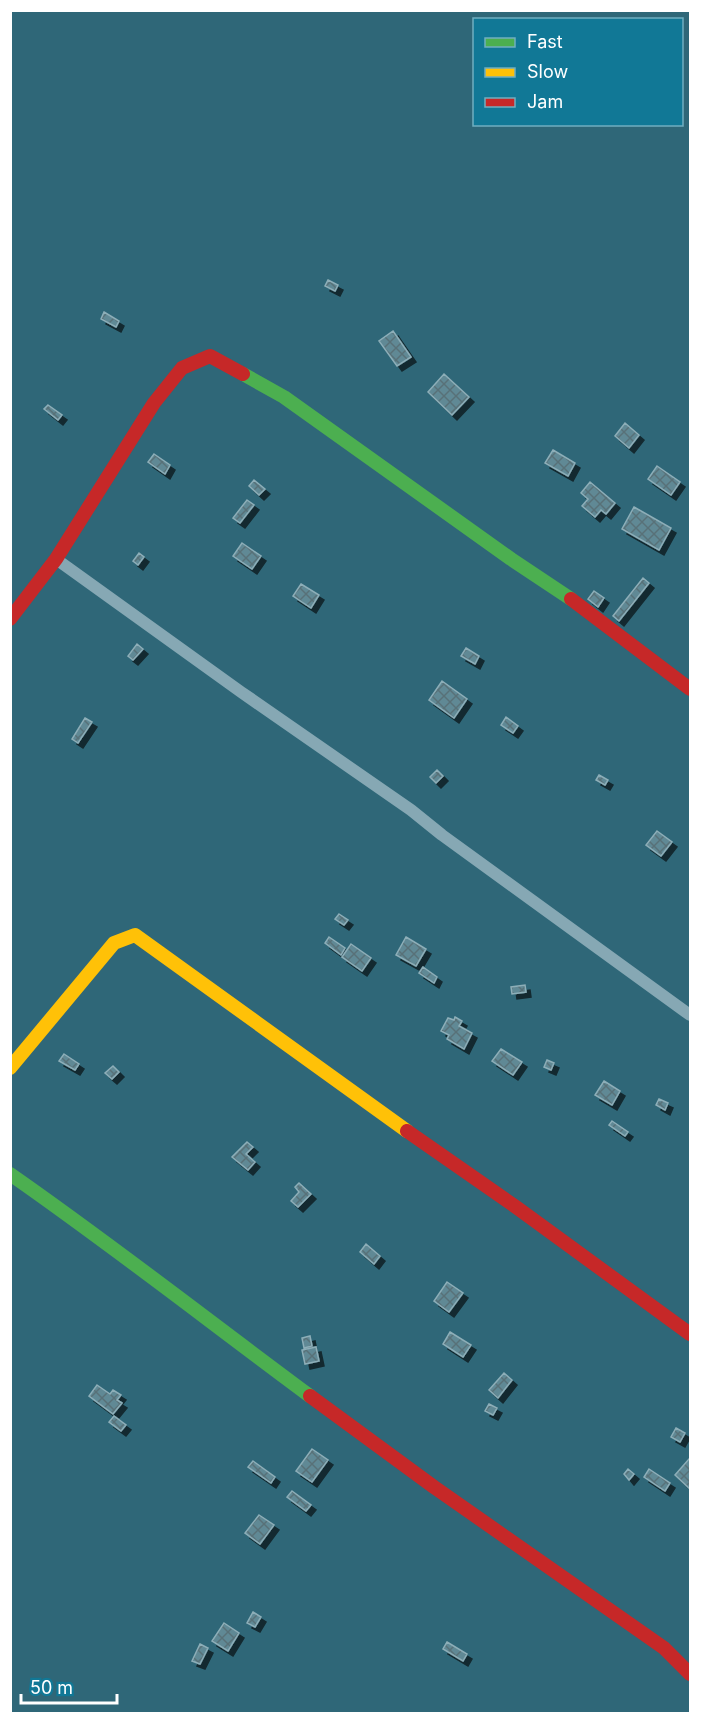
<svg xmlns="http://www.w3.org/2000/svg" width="701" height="1724" font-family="Inter,sans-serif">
<defs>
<pattern id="building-cross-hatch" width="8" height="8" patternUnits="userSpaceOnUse" patternTransform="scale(1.5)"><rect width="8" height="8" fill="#608995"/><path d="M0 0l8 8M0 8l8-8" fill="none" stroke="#587178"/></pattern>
<filter id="shadow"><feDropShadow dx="5" dy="5" stdDeviation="0" flood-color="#0009"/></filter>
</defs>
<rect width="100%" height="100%" fill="#2f6778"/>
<path fill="url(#building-cross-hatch)" stroke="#8daeb8" stroke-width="1.5" filter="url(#shadow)" d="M328 280 338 285 335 291 325 286Z
M104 312 119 321 116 327 101 319Z
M393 331 411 357 397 366 379 341Z
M444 374 469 397 452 415 428 392Z
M48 405 62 415 58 420 44 409Z
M625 423 639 435 629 448 615 436Z
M553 450 575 463 568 476 545 463Z
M154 454 170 465 165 474 148 462Z
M657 466 680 482 671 495 648 479Z
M254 480 265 489 259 495 249 486Z
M590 482 615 503 606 514 601 510 595 517 582 506 588 499 581 493Z
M247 500 254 505 240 523 233 518Z
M634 507 671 528 659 550 622 529Z
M242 543 261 556 252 569 233 556Z
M139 553 144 557 138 565 133 561Z
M643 578 649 583 619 621 613 616Z
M301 584 319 595 311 608 293 596Z
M594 591 604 598 598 607 588 599Z
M137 644 143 649 133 660 128 656Z
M466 648 479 656 475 664 461 656Z
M442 681 467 699 454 718 429 700Z
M506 717 518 726 513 733 501 725Z
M85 718 92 722 78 743 72 739Z
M437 770 443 776 436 783 430 777Z
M599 775 608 780 605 785 596 780Z
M657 831 672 842 661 856 646 845Z
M339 914 348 920 344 925 335 919Z
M329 937 345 948 341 955 325 943Z
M406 937 426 949 416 966 396 955Z
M351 944 371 958 362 971 342 957Z
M423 967 437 977 434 983 419 973Z
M525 985 526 992 512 994 511 987Z
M455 1017 462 1021 459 1026 472 1033 464 1049 447 1039 449 1035 441 1031 448 1018 454 1020Z
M501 1049 522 1062 513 1075 492 1061Z
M64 1054 79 1064 75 1070 59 1061Z
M547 1060 554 1063 551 1070 544 1067Z
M113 1066 119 1072 112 1079 105 1073Z
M604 1081 620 1091 612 1105 595 1095Z
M659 1099 668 1103 665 1110 656 1105Z
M612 1121 628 1132 625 1136 609 1125Z
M247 1142 253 1147 246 1154 255 1162 248 1170 232 1157Z
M299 1183 311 1194 298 1207 291 1201 299 1192 295 1187Z
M366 1244 380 1256 374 1264 360 1252Z
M447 1282 463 1293 449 1312 434 1301Z
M450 1332 471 1345 463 1357 443 1344Z
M310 1336 312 1346 304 1348 302 1338Z
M316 1347 319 1361 305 1364 302 1350Z
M504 1373 512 1380 498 1398 489 1390Z
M97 1385 110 1394 113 1390 121 1395 117 1400 122 1403 113 1414 89 1396Z
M489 1404 497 1408 493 1415 485 1411Z
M114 1416 126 1425 121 1431 109 1422Z
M676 1428 685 1433 680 1442 671 1437Z
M312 1449 328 1460 312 1482 296 1471Z
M689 1459 690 1460V1489L675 1475Z
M253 1461 275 1477 271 1483 248 1467Z
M628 1469 634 1474 629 1480 624 1474Z
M649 1469 670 1483 665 1491 644 1477Z
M292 1491 311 1505 306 1511 287 1497Z
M259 1515 274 1525 260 1544 245 1533Z
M253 1612 261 1617 255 1627 247 1623Z
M224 1623 239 1633 228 1651 212 1641Z
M447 1642 467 1654 463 1661 443 1649Z
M200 1644 208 1648 200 1664 192 1661Z"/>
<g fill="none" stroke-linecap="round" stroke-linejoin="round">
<path stroke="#86a8b4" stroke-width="12" d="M56 559 241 692 411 810 442 835 690 1015"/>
<path stroke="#4caf50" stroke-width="14" d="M243 374 284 397 511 559 571 599
M10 1174C112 1245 210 1322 310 1396"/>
<path stroke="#ffc107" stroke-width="14" d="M10 1068 114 943 135 935 407 1131"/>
<path stroke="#c62828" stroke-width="14" d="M571 599 690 689
M10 619 56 559 154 403 182 368 210 356 243 374
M407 1131 516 1207 690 1334
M310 1396 434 1487 664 1648 690 1674"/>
</g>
<rect width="701" height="1724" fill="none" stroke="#ffffff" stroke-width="24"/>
<rect x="473" y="18" width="210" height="108" fill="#117896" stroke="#70aec0" stroke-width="1.5"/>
<rect x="485" y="38" width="30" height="9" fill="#4caf50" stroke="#70aec0" stroke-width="1.5"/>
<text x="527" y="48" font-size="18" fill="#ffffff">Fast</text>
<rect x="485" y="68" width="30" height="9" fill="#ffc107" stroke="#70aec0" stroke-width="1.5"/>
<text x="527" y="78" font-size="18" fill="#ffffff">Slow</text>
<rect x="485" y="98" width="30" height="9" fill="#c62828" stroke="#70aec0" stroke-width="1.5"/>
<text x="527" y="108" font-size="18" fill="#ffffff">Jam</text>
<path d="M21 1694v9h96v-9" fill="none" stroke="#ffffff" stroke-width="3"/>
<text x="30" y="1694" font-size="18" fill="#ffffff" stroke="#117896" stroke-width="4.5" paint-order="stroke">50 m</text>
</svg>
